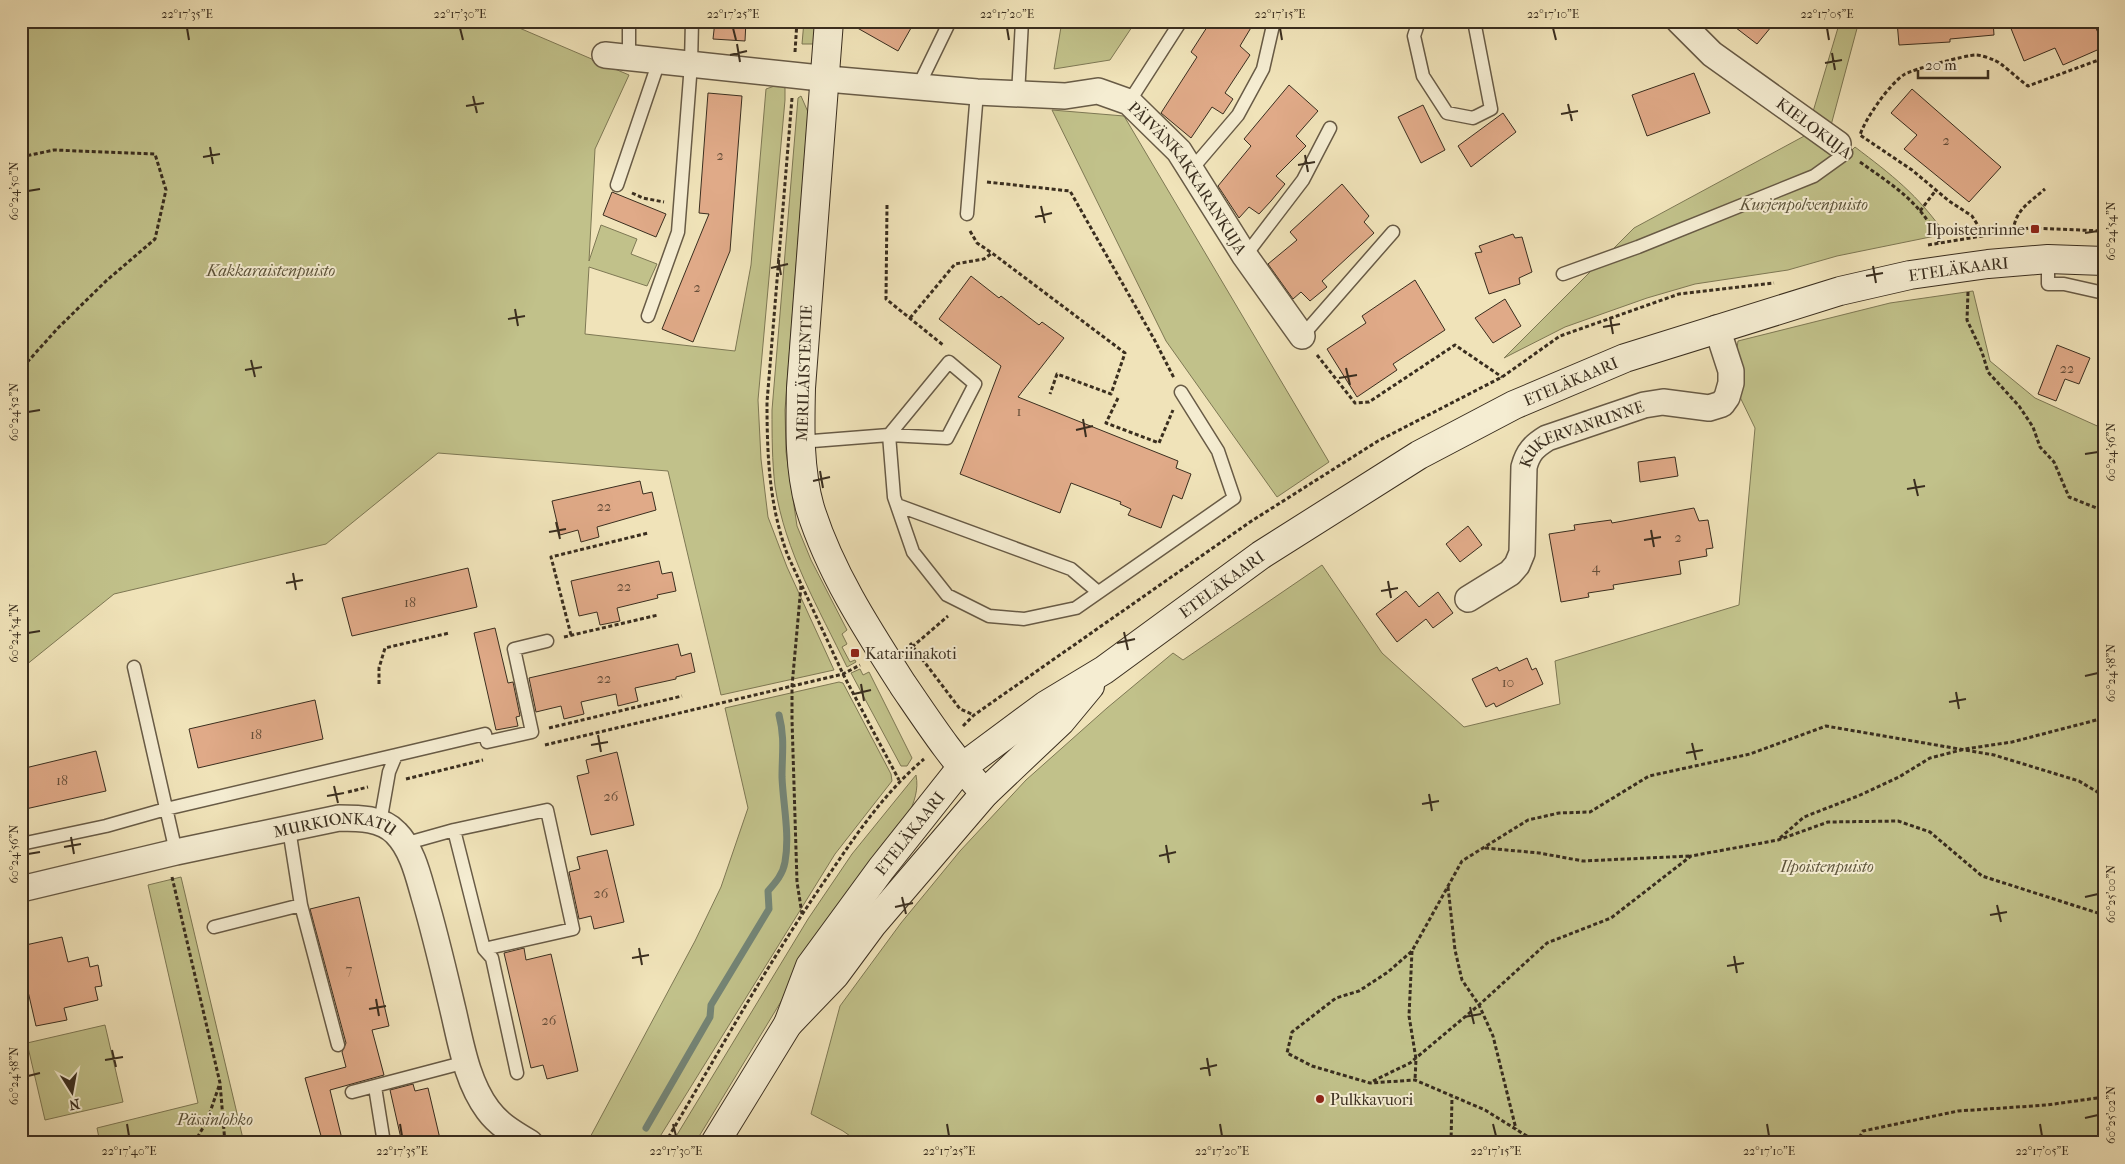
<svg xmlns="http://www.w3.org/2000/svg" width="2125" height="1164" font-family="'IM FELL French Canon',serif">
<rect width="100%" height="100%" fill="#f0e3b9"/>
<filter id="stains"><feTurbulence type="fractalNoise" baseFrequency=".004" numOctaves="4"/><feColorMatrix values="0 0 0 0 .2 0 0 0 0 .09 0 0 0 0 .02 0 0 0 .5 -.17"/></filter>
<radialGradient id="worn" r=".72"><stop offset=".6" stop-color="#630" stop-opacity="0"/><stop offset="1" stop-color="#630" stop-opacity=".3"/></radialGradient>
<path fill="#c1c18a" stroke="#7e7854" d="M21 21H503L629 75 595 149 589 261 601 225 637 239 631 254 657 264 647 286 589 267 585 334 735 351 751 265 766 89 780 84 785 88V100L758 400 761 459 768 517 787 567 834 670 721 695 668 471 438 453 326 544 114 594 26 665 21 666Z
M804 21H816L815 44H802Z
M1062 21H1136L1110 60 1054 69Z
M1840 21H1859L1830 129 1812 115Z
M801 96 808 112 785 410 786 452 797 526 811 560 847 630 842 634 847 644 842 647 850 662 855 660 856 662 847 667C819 609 785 552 775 486 772 461 772 435 772 410L798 98Z
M1052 110 1124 116 1329 462 1277 497 1166 341Z
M1808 134 1843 159 1855 147C1892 175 1918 195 1945 234L1837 256 1788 270 1695 284 1647 298 1565 327 1504 358 1634 228Z
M1973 291 1990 361 2035 398 2104 429V1143H860L843 1131 811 1114 840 1006 901 923 960 851 1026 780 1107 708 1173 653 1183 660 1322 565 1382 653 1464 727 1560 704 1555 661 1739 605 1755 428 1739 395 1736 355 1738 341 1890 303Z
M860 669 863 675 869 672 912 758 907 766H901L851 673Z
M839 682 843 683 891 774 892 781 835 854 656 1143H587L695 941 721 887 748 808 725 708Z
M916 775C919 790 914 802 908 816L816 944 695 1143H672L808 919 852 854Z
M181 877 244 1143H100L97 1128 198 1103 148 885Z
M105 1025 123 1102 45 1120 27 1043Z"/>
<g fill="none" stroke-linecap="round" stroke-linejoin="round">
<path stroke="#748475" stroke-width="7" d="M646 1128 710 1017 711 1005 769 909 768 891C776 882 783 874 785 862 790 834 783 804 782 777 782 754 785 738 779 715"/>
</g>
<path fill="#e0aa88" stroke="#3a2e1f" d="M715 21H746L745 41 713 39Z
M845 21H915L898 51Z
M1211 21H1255L1240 46 1250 55 1225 93 1233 99 1223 114 1212 107 1191 138 1161 113 1197 57 1191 52Z
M1727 21H1776L1757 44Z
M1897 21H1993L1994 35 1950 39V42L1899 45Z
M2008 21H2093L2104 47 2063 65 2055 48 2024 61Z
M1694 73 1710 113 1647 136 1632 95Z
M1289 85 1318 111 1296 136 1306 146 1276 176 1285 184 1271 201 1259 214 1249 207 1239 218 1218 186 1251 146 1244 139Z
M1912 89 2001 167 1969 202 1904 149 1917 135 1891 113Z
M708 93 742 96 730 251 693 342 662 329 709 214 699 213Z
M1423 105 1445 150 1421 163 1398 117Z
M1503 113 1516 132 1471 167 1458 146Z
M1342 184 1369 216 1364 222 1374 233 1322 281 1327 287 1310 301 1301 292 1293 299 1268 264 1297 240 1290 232Z
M612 192 666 214 656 237 603 215Z
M1513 234 1515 238 1522 237 1532 272 1519 278 1520 284 1489 294 1475 253 1482 252 1479 246Z
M971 276 999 298 1001 296 1039 325 1042 322 1064 338 1018 397 1178 461 1176 468 1191 474 1182 499 1173 495 1161 528 1128 515 1131 509 1120 504 1121 502 1071 483 1060 513 960 474 1001 366 939 319Z
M1415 280 1445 330 1393 364 1397 370 1357 397 1327 349 1366 323 1362 316Z
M1505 299 1521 326 1493 343 1475 318Z
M2057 345 2090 358 2079 384 2065 379 2056 401 2038 394Z
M1675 457 1678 476 1640 482 1638 462Z
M640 481 643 494 652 492 656 510 597 527 599 537 581 542 578 530 560 535 552 501Z
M1694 508 1699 521 1708 520 1713 548 1706 549 1707 556 1679 561 1681 574 1613 585 1614 589 1588 593 1589 597 1561 602 1549 534 1575 530 1574 525 1611 520 1612 523Z
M1468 526 1482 545 1460 562 1446 544Z
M659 561 662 574 672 572 676 591 657 595 658 598 617 608 620 621 600 625 597 612 579 616 571 581Z
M468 568 477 607 352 636 342 598Z
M1406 591 1419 607 1438 592 1453 613 1433 628 1426 619 1397 642 1376 614Z
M495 628 508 683 513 682 520 716 516 717 518 726 496 730 474 633Z
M678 644 681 656 691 653 695 672 676 677V679L635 688 638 701 618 706 616 694 581 702 584 714 564 719 561 706 536 712 529 678Z
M1527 658 1532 670 1536 668 1543 684 1496 707 1494 703 1486 707 1472 679 1497 667 1499 671Z
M315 700 323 739 198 768 189 729Z
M96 751 106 791 21 810V769Z
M617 752 634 825 591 835 577 776 589 773 586 760Z
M607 850 624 922 594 929 591 916 579 919 569 872 580 869 577 857Z
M359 897 389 1026 372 1030 384 1075 330 1090 343 1143H323L305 1078 346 1067 342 1052 346 1043 310 909Z
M62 937 68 962 88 957 90 967 98 965 102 986 95 987 98 1000 64 1008 67 1020 36 1026 21 961V946Z
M524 948 526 960 551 954 578 1071 547 1079 543 1065 531 1068 504 953Z
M413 1084 415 1091 428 1088 441 1143H402L390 1090Z"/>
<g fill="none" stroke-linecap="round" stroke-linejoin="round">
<defs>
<path id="lane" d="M1419 21 1414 36 1423 76 1447 113 1473 118 1491 109 1474 21
M629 58V21
M918 87 950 21
M1018 95 1022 21
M1129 102 1181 21
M1191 170 1238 115 1263 69 1274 21
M617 185 659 61
M967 214 977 92
M1245 256 1303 180 1330 128
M2048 259V284H2064L2104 293
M1563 274 1638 247 1814 176 1846 153
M648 316 678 232 691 64 692 21
M1302 336 1393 232
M800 442 889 435 947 438 975 384 949 362 889 435 894 497 913 552 947 595 989 616 1024 619 1076 608 1234 498 1218 451 1181 392
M897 505 1071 569 1098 592
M134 667 176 852
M380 823 389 772 396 755 485 734 487 742 532 732 514 649 547 641
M454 830 484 949 492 958 517 1073
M21 844 106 826 166 809 396 755
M404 844 454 830 547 810 573 929 484 949
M301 905 338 1045
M214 927 301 905 289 829
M375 1087 384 1143
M352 1092 466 1062"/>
<g id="street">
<path d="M1679 21 1712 54 1838 144"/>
<path id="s1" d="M605 55 839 80 977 92 1065 96 1098 91 1129 102 1179 151 1245 256 1302 336"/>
<path id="s2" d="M1468 599 1510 573 1517 565 1522 553 1524 467C1528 452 1534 446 1547 438L1644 405 1663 402 1709 408 1722 404 1727 397 1731 383V371L1717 328"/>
<path id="s3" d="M21 889 176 852 339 818C359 818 382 818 396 833 412 849 418 875 424 896 435 933 444 972 453 1010 461 1044 467 1082 488 1110 499 1125 515 1134 530 1143"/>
</g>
<g id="secondary">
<path d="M829 21 801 388C800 428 799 469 810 508 830 572 867 629 903 685 929 723 953 760 985 793"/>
<path id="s4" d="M788 1024 810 966 881 869 961 768 1046 705 1104 670 1261 555 1419 455 1514 405 1625 358 1840 291 1910 275 1988 264 2048 259 2104 261"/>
<path d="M715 1143 788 1024 835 975 872 925 985 793 1061 721 1090 686"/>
</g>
</defs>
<use href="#lane" stroke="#685b46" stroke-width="15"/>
<use href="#street" stroke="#685b46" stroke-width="28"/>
<use href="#secondary" stroke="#3a2e1f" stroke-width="30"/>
<path stroke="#3a2e1f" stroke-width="3" stroke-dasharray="4 2.5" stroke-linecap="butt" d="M795 52 797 21
M792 98 767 402C767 455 769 506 788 556L843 674 899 780
M21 157 54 150 155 154 166 190 155 239 106 281 58 328 21 369
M1860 162C1892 185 1923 203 1939 242
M987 182 1070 191 1154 339 1174 378
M632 193 643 198 664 202
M887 205 886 299 943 345
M1920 211 1936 190
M970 231 977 243 992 253
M2013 231C2016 209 2029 203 2045 189
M1984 235 1972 216 1949 201 1912 170 1860 135C1865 119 1890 83 1905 74 1914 69 1966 55 1976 55 1981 55 1989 58 1994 60 2002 63 2019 80 2028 86L2104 58
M1928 245 2030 228 2104 231
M1968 292 1967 320 1982 352 1988 372 2019 406 2033 427 2040 447 2054 462 2069 497 2104 511
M910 318 955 264 984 259 992 253 1125 353 1111 394 1057 374 1050 394
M1317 355 1355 403 1369 402 1455 345 1502 377
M1118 398 1106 423 1159 443 1173 410
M801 586 792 686V720L797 882 802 914
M571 635 551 557 648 533
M564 637 658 615
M910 643 960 709 974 715
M912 647 948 616
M379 684V668L385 648 449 633
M963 726 974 715 1250 522 1378 441 1502 377 1560 336 1679 294 1774 283
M549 728 682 696
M545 745 843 674 860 665
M406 779 483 760
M348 792 368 787
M1780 838 1804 817 1858 796 1899 777 1930 758 1965 749 2012 742 2104 718
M1485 848 1539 853 1583 861 1690 856
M172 877 220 1083 225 1143
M1448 887 1455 950 1462 980 1479 1005 1493 1036 1516 1129
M1412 951 1409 1016 1416 1059 1415 1080
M1373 1081 1410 1063 1479 1005 1547 943 1611 918 1691 856 1778 840 1828 822 1898 821 1930 832 1982 876 2104 915
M194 1143 207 1121 219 1086
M665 1143C718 1054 767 964 826 879 856 835 883 794 924 759
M1451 1143 1452 1097
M1538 1143 1485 1110 1415 1080 1370 1083 1312 1066 1287 1053 1292 1032 1336 998 1359 991 1388 972 1412 951 1462 861 1528 820 1559 813 1590 812 1649 776 1750 754 1826 726 1994 755 2079 781 2104 796
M1856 1143 1863 1131 1958 1111 2047 1105 2104 1097"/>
<use href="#lane" stroke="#f5edd2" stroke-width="12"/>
<use href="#street" stroke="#f5edd2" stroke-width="25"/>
<use href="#secondary" stroke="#f5edd2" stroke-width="28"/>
</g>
<path fill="none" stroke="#3a2e1f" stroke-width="2" d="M187 28 189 40M460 28 463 40M733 28 736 40M1007 28 1009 40M1280 28 1282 40M1553 28 1556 40M1827 28 1829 40M737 44 740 62M1832 53 1835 70M730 55 747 51M1825 63 1842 60M473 96 477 113M1568 104 1572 121M466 106 484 103M1561 114 1578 111M210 147 213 164M1305 155 1308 172M203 157 220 154M1298 165 1315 162M28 191 40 189M1041 206 1045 223M1035 217 1052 213M2085 233 2098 231M778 258 781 275M1873 266 1876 283M771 268 788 264M1866 276 1883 273M515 309 518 326M1610 317 1613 334M508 319 525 316M1603 327 1620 324M251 360 255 377M1346 368 1350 385M245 370 262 367M1339 378 1357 375M28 412 40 410M1083 419 1086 437M1076 430 1093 426M2085 454 2098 452M820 471 823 488M1914 479 1918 496M813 481 830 477M1907 489 1925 486M556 522 560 539M1651 530 1654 547M549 532 566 529M1644 540 1661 537M293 573 296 590M1388 581 1391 598M286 583 303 580M1381 591 1398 588M1124 632 1128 650M28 633 40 631M1117 643 1135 639M2085 676 2098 673M861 684 864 701M1956 692 1959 709M854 694 871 690M1949 702 1966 699M598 735 601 752M1692 743 1696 760M591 745 608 742M1686 753 1703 750M334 786 338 803M1429 794 1432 811M327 796 344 793M1422 804 1439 801M71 837 74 854M1166 845 1169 863M64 847 81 844M28 854 40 852M1159 856 1176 852M902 897 906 914M2085 897 2098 894M1997 905 2001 922M895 907 913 903M1990 915 2007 912M639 948 642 965M1734 956 1737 973M632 958 649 955M1727 966 1744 963M376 999 379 1016M1470 1007 1474 1024M369 1009 386 1006M1464 1017 1481 1014M112 1050 116 1067M1207 1058 1210 1076M105 1060 123 1057M1200 1069 1217 1065M28 1076 40 1073M2085 1118 2098 1115M127 1124 129 1136M400 1124 402 1136M673 1124 676 1136M947 1124 949 1136M1220 1124 1222 1136M1493 1124 1496 1136M1767 1124 1769 1136M2040 1124 2042 1136"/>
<g fill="#8f2418" stroke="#f5edd2" stroke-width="2">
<rect x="2030" y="224" width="10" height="10" rx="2.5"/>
<rect x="850" y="648" width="10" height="10" rx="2.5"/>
<circle cx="1320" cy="1099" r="5"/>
</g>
<g text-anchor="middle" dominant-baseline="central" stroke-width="4" stroke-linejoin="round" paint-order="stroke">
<g font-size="14" fill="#644d39">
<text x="1946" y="140">2</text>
<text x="720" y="155">2</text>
<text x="697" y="287">2</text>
<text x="2067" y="368">22</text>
<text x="1019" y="411">1</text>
<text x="604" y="506">22</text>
<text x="1678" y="537">2</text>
<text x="1596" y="567">4</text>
<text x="624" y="586">22</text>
<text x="410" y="602">18</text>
<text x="604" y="678">22</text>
<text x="1508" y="682">10</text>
<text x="256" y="734">18</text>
<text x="62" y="780">18</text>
<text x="611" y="796">26</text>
<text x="601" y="893">26</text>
<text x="349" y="969">7</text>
<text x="549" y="1020">26</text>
</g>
<g font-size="16" fill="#3a2e1f" stroke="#f5edd2">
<text transform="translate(1814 128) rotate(37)">KIELOKUJA</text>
<text stroke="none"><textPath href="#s1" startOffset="625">PÄIVÄNKAKKARANKUJA</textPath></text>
<text stroke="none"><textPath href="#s4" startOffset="1440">ETELÄKAARI</textPath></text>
<text transform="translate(804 373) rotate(-88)">MERILÄISTENTIE</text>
<text stroke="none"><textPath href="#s4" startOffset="1035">ETELÄKAARI</textPath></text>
<text stroke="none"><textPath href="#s2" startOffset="229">KUKERVANRINNE</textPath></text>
<text stroke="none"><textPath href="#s4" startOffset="630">ETELÄKAARI</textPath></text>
<text stroke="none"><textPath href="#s4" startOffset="228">ETELÄKAARI</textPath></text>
<text stroke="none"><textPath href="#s3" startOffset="322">MURKIONKATU</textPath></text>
</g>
<g font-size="16" font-style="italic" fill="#5c533a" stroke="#f5edd2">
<text x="1804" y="204">Kurjenpolvenpuisto</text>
<text x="271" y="270">Kakkaraistenpuisto</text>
<text x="1827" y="866">Ilpoistenpuisto</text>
<text x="215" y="1119">Pässinlohko</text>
</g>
<g font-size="16" fill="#3a2e1f" stroke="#f5edd2" text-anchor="start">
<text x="2025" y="229" text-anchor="end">Ilpoistenrinne</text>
<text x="865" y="653">Katariinakoti</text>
<text x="1330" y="1099">Pulkkavuori</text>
</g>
</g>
<rect width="2125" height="1164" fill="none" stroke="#f0e3b9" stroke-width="55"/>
<g transform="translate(72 1092) rotate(169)" stroke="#f5edd2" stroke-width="4" paint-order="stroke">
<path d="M0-4L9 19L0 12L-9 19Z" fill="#3a2e1f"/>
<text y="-8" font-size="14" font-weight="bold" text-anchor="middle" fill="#3a2e1f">N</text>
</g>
<path d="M1918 70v8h70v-8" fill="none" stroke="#3a2e1f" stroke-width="2.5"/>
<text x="1925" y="70" font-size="15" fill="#3a2e1f" stroke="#f5edd2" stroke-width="4" paint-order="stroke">20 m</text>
<rect x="28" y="28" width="2070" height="1108" fill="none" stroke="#3a2e1f" stroke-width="2"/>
<g font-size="12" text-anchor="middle" fill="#3a2e1f">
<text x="187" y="18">22°17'35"E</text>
<text x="460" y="18">22°17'30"E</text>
<text x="733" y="18">22°17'25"E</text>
<text x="1007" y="18">22°17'20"E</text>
<text x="1280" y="18">22°17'15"E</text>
<text x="1553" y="18">22°17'10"E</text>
<text x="1827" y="18">22°17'05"E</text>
<text transform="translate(14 191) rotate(-90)" y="4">60°24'50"N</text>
<text transform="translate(2111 231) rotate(-90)" y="4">60°24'54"N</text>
<text transform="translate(14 412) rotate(-90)" y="4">60°24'52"N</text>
<text transform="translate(2111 452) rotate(-90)" y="4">60°24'56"N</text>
<text transform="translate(14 633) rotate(-90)" y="4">60°24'54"N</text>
<text transform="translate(2111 673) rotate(-90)" y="4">60°24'58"N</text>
<text transform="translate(14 854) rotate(-90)" y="4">60°24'56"N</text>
<text transform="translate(2111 894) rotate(-90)" y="4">60°25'00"N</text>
<text transform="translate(14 1076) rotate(-90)" y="4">60°24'58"N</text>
<text transform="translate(2111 1115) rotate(-90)" y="4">60°25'02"N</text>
<text x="129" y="1155">22°17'40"E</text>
<text x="402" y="1155">22°17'35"E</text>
<text x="676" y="1155">22°17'30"E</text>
<text x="949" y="1155">22°17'25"E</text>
<text x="1222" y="1155">22°17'20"E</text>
<text x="1496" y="1155">22°17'15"E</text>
<text x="1769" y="1155">22°17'10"E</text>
<text x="2042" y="1155">22°17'05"E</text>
</g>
<rect width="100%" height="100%" filter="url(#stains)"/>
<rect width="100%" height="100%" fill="url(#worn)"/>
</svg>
